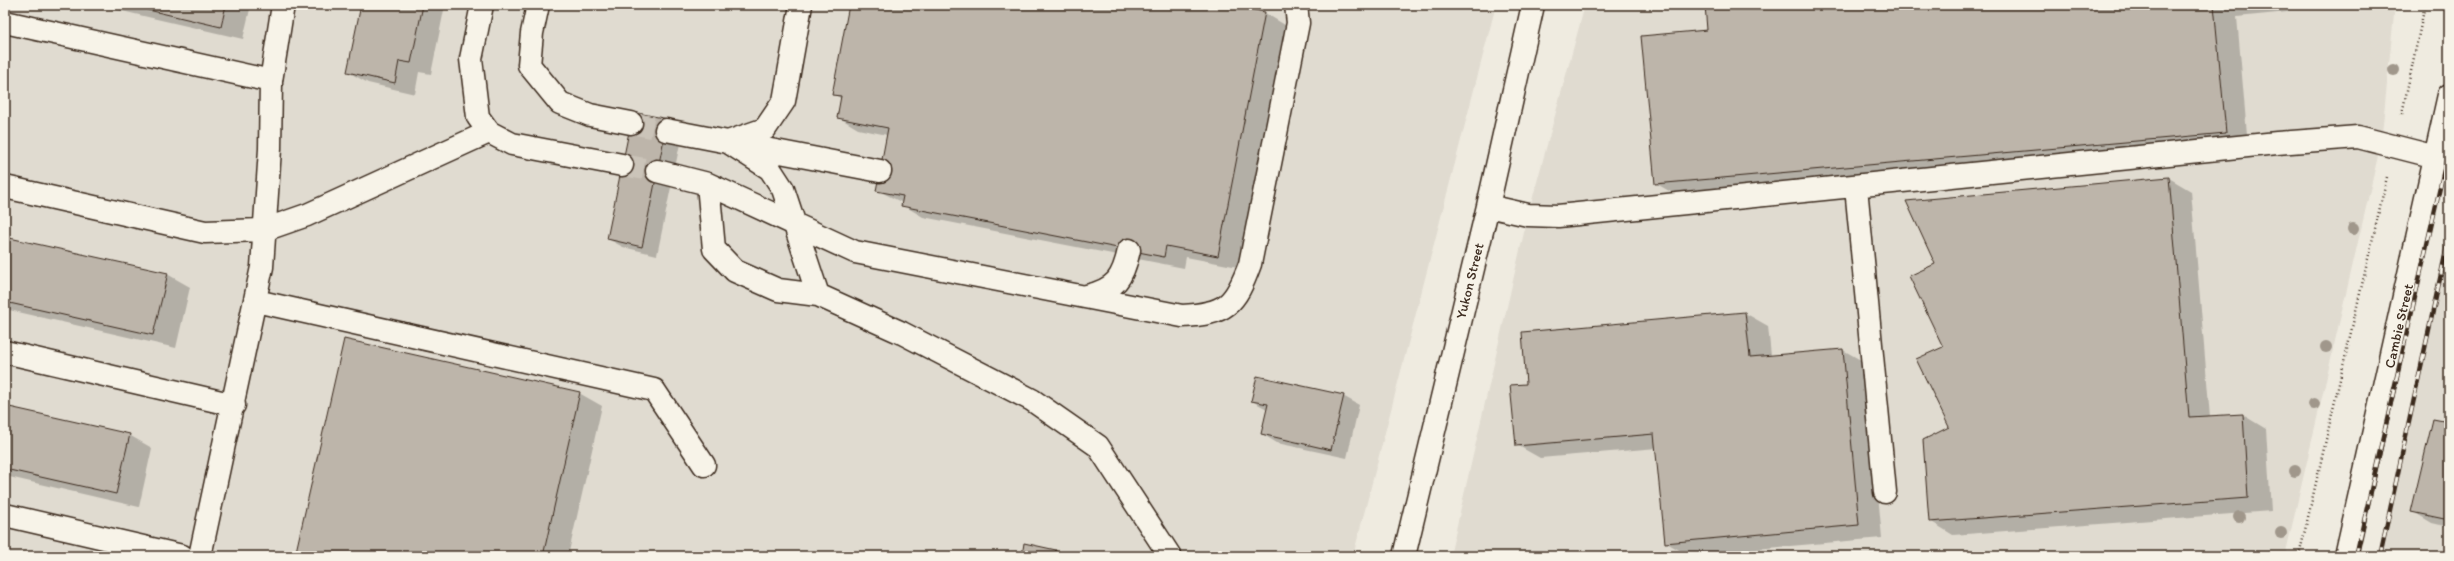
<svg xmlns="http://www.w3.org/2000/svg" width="2454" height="561" font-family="Itim,sans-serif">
<rect width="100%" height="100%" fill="#efebe0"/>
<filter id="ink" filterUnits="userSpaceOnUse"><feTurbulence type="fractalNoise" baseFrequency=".025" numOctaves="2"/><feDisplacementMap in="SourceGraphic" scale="8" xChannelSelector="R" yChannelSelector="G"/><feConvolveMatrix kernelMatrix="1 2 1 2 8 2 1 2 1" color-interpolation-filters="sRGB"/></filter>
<g filter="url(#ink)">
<path fill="#e0dbd0" d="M5 5H1496L1353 556H5Z
M1585 5H2395L2381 143 2285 556H1450L1528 215Z
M2449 254V556H2378Z"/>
<path fill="#0003" d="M96 5H251L243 39Z
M362 5H445L431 74 419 72 415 94 368 83 348 72Z
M850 5H1229L1265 13 1285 25 1238 267 1186 257 1184 268 923 217 903 205V203L877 190 887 135 858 129 838 117 842 99 833 94Z
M1706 5H2288V12L2237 17 2248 146 1678 196 1655 183 1708 31Z
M634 113 683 129 657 255 623 247 608 239Z
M2169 178 2191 191 2210 417 2243 415 2266 429 2271 511 1953 535 1930 521 1951 428 1945 348Z
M5 238 167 274 190 287 176 348 5 309Z
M1745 313 1768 326 1771 356 1843 350 1866 363 1882 538 1688 555 1665 542 1657 448 1540 458 1517 445 1528 385 1523 333Z
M579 393 602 406 568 556H296Z
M1343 396 1359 405 1347 458 1277 443 1262 434 1267 409 1252 401Z
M5 407 129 435 152 448 139 507 5 476Z
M2449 423V527L2432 523 2412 511Z
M1025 545 1056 551 1064 556H1023Z"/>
<path fill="#bdb5aa" stroke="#3b2a1e" d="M127 5H226L221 27Z
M361 5H423L411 63 399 61 395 83 347 72Z
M849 5H1229L1265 12 1218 256 1166 246 1164 257 901 206 903 196 876 191 888 128 837 118 841 96 832 95Z
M1705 5H2214L2226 133 1655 184 1641 36 1707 30Z
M633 112 668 119 642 247 607 239Z
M2169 177 2189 417 2243 414 2248 498 1929 522 1923 440 1949 427 1916 359 1943 347 1909 276 1935 264 1906 201Z
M5 237 168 273 153 335 5 302Z
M1745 312 1750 357 1843 349 1859 525 1665 543 1654 434 1516 446 1510 385 1526 384 1522 332Z
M344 339 580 392 543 556H295Z
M1257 376 1344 395 1331 450 1261 434 1268 404 1251 401Z
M5 406 130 434 116 494 5 469Z
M2433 419 2449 422V520L2411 512Z
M1024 543 1056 550 1055 556H1022Z"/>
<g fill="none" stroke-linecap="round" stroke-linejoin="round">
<path stroke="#cbc4b9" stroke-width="22" stroke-dasharray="22 11" stroke-linecap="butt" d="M631 123 666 130
M622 165 657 171"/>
<defs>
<path id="minor" d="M482 5 471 59 478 117 489 132 512 144 622 165
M538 5 532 33 529 65 560 103 590 115 631 123
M5 22 271 81
M666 130 728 142 765 129 784 101 801 5
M728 142 770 169 783 189 818 295
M739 144 880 171
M657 171 708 184 855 252 1182 316C1226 314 1235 305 1250 264L1298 23 1296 5
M708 184 714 249 735 271 778 290 818 295 902 333 1032 400 1098 446 1170 556
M5 187 205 232 264 230 307 215 489 132
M1856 187 1885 492
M1488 206 1528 215 1558 216 2277 143 2358 137 2436 157
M1087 296C1116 289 1123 278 1129 250
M256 301 654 390 704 465
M5 352 234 405
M5 515 182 556
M200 556 262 267 270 149 271 81 283 5
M1404 556 1488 206 1533 5
M2346 556 2449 95"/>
</defs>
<use href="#minor" stroke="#3b2a1e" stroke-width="25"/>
<path stroke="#3b2a1e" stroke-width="2.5" stroke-dasharray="1 3" stroke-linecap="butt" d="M2402 114 2425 5
M2299 556 2387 177"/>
<use href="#minor" stroke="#f7f3e8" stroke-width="22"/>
<defs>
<path id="rail" d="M2356 556 2449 148
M2380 556 2449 237"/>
</defs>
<use href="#rail" stroke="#3b2a1e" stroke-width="4.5"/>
<use href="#rail" stroke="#f7f3e8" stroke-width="3" stroke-dasharray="9" stroke-linecap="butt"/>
</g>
<g fill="#a0978b">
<circle cx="2394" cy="70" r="6"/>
<circle cx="2353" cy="229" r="6"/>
<circle cx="2326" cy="347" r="6"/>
<circle cx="2314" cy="404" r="6"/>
<circle cx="2295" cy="471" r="6"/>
<circle cx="2239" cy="517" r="6"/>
<circle cx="2281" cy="533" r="6"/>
</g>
</g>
<g text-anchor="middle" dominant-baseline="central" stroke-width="3" stroke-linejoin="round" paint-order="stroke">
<g font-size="14" fill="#3b2a1e" stroke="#f7f3e8">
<text transform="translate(1470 281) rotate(-76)">Yukon Street</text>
<text transform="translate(2399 326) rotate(-77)">Cambie Street</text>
</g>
</g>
<rect width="2454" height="561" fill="none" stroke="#f7f3e8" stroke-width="20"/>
<rect x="10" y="10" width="2434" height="541" fill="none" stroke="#3b2a1e" stroke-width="1.5" filter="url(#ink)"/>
</svg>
